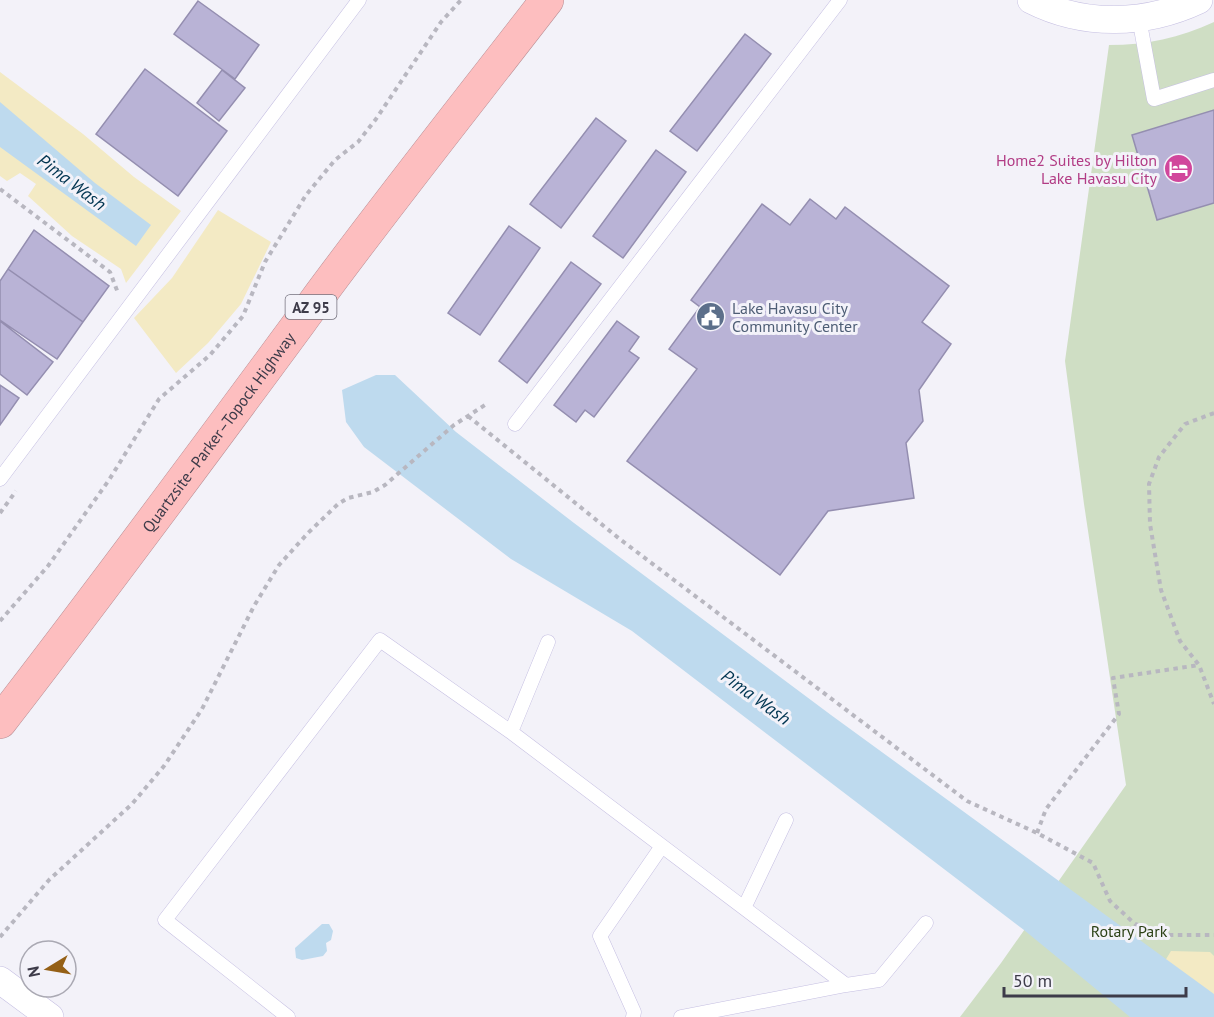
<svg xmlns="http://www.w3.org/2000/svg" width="1214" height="1017" font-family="'PT Sans',sans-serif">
<rect width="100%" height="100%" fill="#f3f2f9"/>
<path fill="#cfdec4" d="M1214 22V1017H960L1001 963 1126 785 1084 504 1065 361 1109 45C1146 45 1180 38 1214 22Z"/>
<path fill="#f3eac4" d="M0 72 83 134 134 177 181 211 126 283 121 269 72 236 28 196 36 184 20 173 7 181 0 176Z
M218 210 271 242 241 304 208 343 176 373 134 318 172 278Z
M1171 951 1210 952 1214 956V1017H1131Z"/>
<path fill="#bedaee" d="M0 102 95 183 151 225 136 246 0 147Z
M376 375H395L456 432 574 523 831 715 1214 994V1017H1130L1024 930 632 631 511 559 364 447 346 422 342 390Z
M322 924H329L333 931 331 940 326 943 327 951 323 956 302 960 296 958 295 948Z"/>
<path fill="#b9b3d6" stroke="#948eb0" stroke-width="1.5" d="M198 1 259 45 235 79 174 34Z
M745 34 771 54 697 151 670 131Z
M145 69 227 131 178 196 96 134Z
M222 70 245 88 219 121 197 103Z
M1214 110V203L1157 220 1132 135Z
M596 118 626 141 561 228 530 204Z
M656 150 686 172 623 258 593 236Z
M810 199 836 219 845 207 949 286 922 322 951 344 919 390 923 421 906 443 914 498 828 511 780 575 627 461 697 369 669 349 700 307 691 300 762 204 790 225Z
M509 226 540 248 480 335 448 313Z
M34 230 109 286 83 322 8 269Z
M571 262 601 284 527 383 499 361Z
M8 269 83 322 57 359 0 320V281Z
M0 321 53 362 27 395 0 374Z
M617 321 639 337 629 351 639 358 594 417 585 410 576 422 554 405Z
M0 385 19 398 0 425Z"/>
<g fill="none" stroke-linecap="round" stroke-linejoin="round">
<defs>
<path id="lane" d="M1139 18 1154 99 1214 80
M515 424 840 0
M0 479 359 0
M511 732 548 642
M744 908 786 820
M846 985 879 980 926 923
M288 1017 165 920 380 640 511 732 846 985 681 1017
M633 1017 634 1012 600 936 662 846"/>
<path id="street" d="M1031 0C1084 27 1146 25 1199 0
M0 980 50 1017"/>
<g id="highway">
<path id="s1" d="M0 722C107 584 210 444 314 303 389 201 469 101 547 0"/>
</g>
</defs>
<use href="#lane" stroke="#c5bfe2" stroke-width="15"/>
<use href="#street" stroke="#c5bfe2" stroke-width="28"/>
<use href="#highway" stroke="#ba9096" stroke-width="34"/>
<path stroke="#b8b7c0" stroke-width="4" stroke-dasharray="4.5 4.5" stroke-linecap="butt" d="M0 189 110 272 118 293
M1214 413 1185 424 1159 457 1149 484 1150 524 1161 590 1180 641 1199 665 1214 704
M468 416 621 540 967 801 1037 833 1093 863 1110 901 1135 924 1169 935H1214
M0 513 16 491
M0 621 48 566 109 480 159 399 210 355 243 316 265 262 306 195 335 160 358 142 376 119 441 22 461 0
M1037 833 1046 809 1119 714 1113 678 1199 665
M0 937 49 880 132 804 164 766 202 709 254 606 279 565 308 533 338 504 348 498 373 492 385 485 454 425 488 403"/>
<use href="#lane" stroke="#fff" stroke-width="14"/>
<use href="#street" stroke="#fff" stroke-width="27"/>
<use href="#highway" stroke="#fdbebf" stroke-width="33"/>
</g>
<defs>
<symbol id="hotel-disc" viewBox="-11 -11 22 22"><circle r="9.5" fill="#d1479c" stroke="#f3f2f9"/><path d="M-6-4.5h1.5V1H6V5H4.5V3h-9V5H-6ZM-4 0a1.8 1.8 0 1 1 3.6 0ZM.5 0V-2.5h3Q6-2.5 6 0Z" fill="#fff"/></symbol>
<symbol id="civic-disc" viewBox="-11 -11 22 22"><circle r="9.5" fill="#5c6f8a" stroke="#f3f2f9"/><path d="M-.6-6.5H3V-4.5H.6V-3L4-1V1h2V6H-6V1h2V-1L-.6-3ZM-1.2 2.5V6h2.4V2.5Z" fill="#fff"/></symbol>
</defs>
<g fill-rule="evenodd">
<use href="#hotel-disc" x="1162" y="152" width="33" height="33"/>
<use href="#civic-disc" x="694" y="300" width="33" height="33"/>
</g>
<g text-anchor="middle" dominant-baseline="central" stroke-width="6" stroke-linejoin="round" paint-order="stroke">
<rect fill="#f3f2f9" stroke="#74727e" stroke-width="1.5" x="285.5" y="295" width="51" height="24" rx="4.5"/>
<g font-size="15" font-weight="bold" fill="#3d3b49">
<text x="311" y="307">AZ 95</text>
</g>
<g font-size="16" fill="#b23c85" stroke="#f3f2f9" text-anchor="end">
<text x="1157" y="160">Home2 Suites by Hilton<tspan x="1157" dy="18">Lake Havasu City</tspan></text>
</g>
<g font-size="16" fill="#4e5e75" stroke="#f3f2f9" text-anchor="start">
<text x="732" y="308">Lake Havasu City<tspan x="732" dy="18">Community Center</tspan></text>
</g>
<g font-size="16" fill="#3d3b49" stroke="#f3f2f9">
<text stroke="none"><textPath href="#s1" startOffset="363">Quartzsite–Parker–Topock Highway</textPath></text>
</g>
<g font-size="16" fill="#2c4116" stroke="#f3f2f9">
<text x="1129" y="931">Rotary Park</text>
</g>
<g font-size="18" font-style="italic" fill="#003551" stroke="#f3f2f9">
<text transform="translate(72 182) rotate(37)">Pima Wash</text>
<text transform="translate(756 697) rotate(36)">Pima Wash</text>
</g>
</g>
<g transform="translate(48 969) rotate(259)"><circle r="28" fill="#f3f2f9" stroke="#aaa9b3" stroke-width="1.5"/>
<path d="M0-4.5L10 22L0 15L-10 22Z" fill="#956016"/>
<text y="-9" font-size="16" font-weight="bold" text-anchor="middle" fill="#3d3b49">N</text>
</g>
<path d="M1004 987v9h182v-9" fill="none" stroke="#3d3b49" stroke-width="3"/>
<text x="1013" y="987" font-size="18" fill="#3d3b49" stroke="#f3f2f9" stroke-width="4.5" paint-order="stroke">50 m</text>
</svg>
